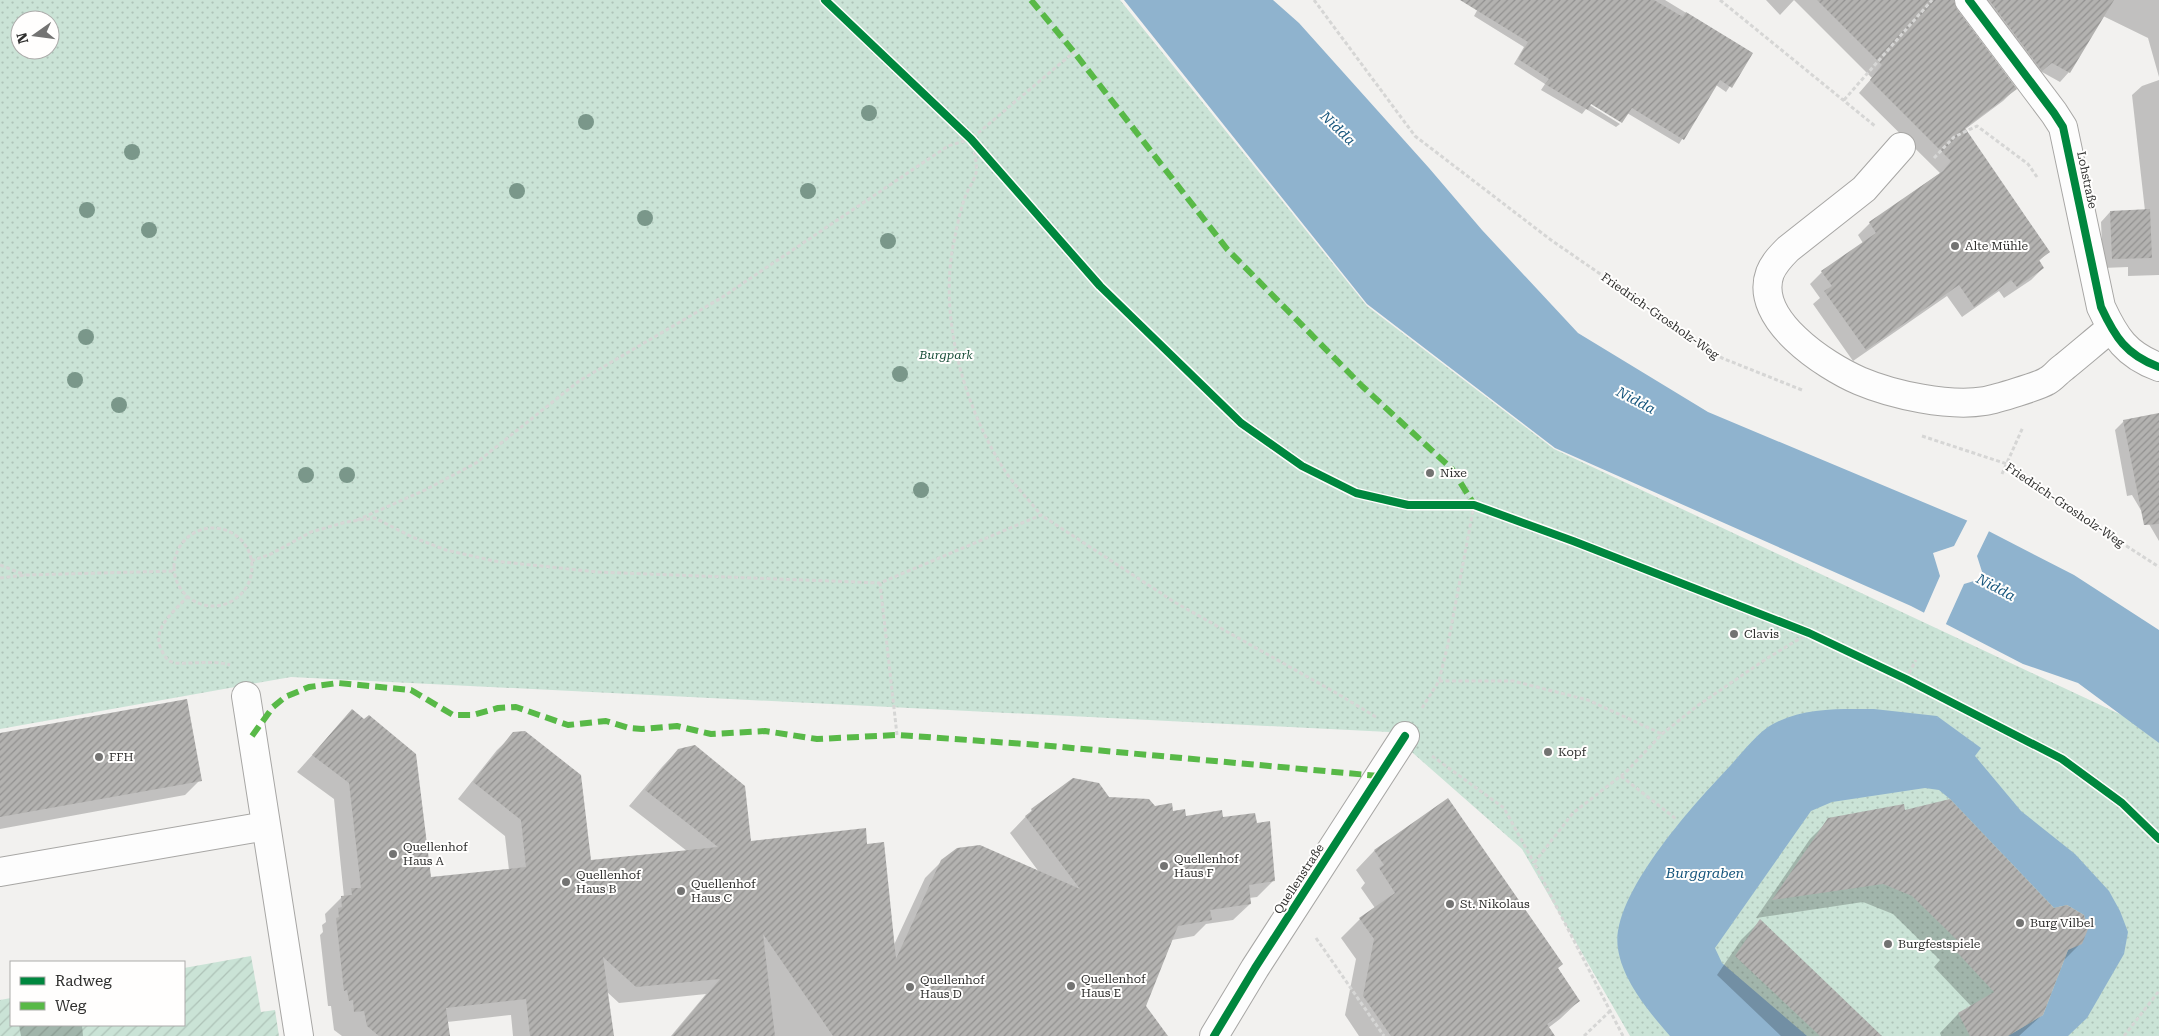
<svg xmlns="http://www.w3.org/2000/svg" width="2159" height="1036" font-family="'Roboto Serif',serif">
<defs>
<pattern id="grass-dots" width="8" height="8" patternUnits="userSpaceOnUse" patternTransform="scale(1.25)"><rect width="8" height="8" fill="#cae3d6"/><path d="M2 2h.1M6 6h.1" fill="none" stroke="#aec3b8" stroke-width="1.8" stroke-linecap="round"/></pattern>
<pattern id="garden-furrows" width="10" height="10" patternUnits="userSpaceOnUse" patternTransform="scale(1.25)"><rect width="10" height="10" fill="#cae3d6"/><path d="M-1 1l2-2M0 10L10 0M9 11l2-2" fill="none" stroke="#aec3b8"/></pattern>
<pattern id="building-hatch" width="6" height="6" patternUnits="userSpaceOnUse" patternTransform="scale(1.25)"><rect width="6" height="6" fill="#b3b2b0"/><path d="M-1 1l2-2M0 6l6-6M5 7l2-2" fill="none" stroke="#929190"/></pattern>
</defs>
<rect width="100%" height="100%" fill="#f2f1ef"/>
<path fill="url(#grass-dots)" fill-rule="evenodd" d="M0 0H1120L1367 306 1554 449 2126 717 2159 743V1036H1630L1522 849 1389 732 291 677 0 729ZM20 20H50V50H20Z"/>
<path fill="url(#garden-furrows)" d="M251 956 261 1012 275 1010 279 1036H0V1000L11 998V1025H184V968Z"/>
<path fill="#8fb3ce" d="M1124 0H1273L1299 23 1429 168 1482 230 1578 333 1708 412 1973 523 2074 575 2159 630V743L2078 683 2023 664 1911 606 1555 448 1367 304Z
M1874 709 1937 716 1981 748 1975 756 2021 811 2075 854 2109 891 2120 911 2128 932 2124 954 2087 1018 2068 1036H2008L2043 1015 2068 950 2088 929 2084 915 2067 905 2054 908 1950 799 1939 790 1925 788 1832 802 1811 811 1715 948 1722 963 1807 1036H1670C1649 1012 1623 981 1618 949 1609 896 1695 803 1730 766 1742 753 1758 732 1773 724 1804 707 1841 709 1874 709Z"/>
<path fill="#f2f1ef" d="M1968 519 1990 529 1977 556 1984 578 1964 584 1945 626 1923 615 1940 576 1933 553 1954 546Z"/>
<path fill="#0003" d="M1483 0H1665L1752 53 1726 92 1716 85 1679 144 1627 113 1586 100 1585 102 1620 124 1616 127 1586 109 1582 114 1541 90 1545 84 1514 64 1524 47 1474 16Z
M1766 0H1953L1955 10 2015 89 2003 101 1964 130 2049 251 2039 261 2043 268 2031 280 2004 298 1999 291 1962 317 1947 296 1853 361 1813 304 1820 298 1810 284 1822 272 1863 243 1858 235 1870 223 1940 173 1859 93 1872 78 1794 0 1780 15Z
M1988 0H2159V77L2148 38 2103 16 2069 72 2060 82 2042 72 2032 79 1980 10Z
M2159 80V275L2128 276V267L2103 268 2101 222 2110 212 2145 211 2132 95 2142 86Z
M2159 414V541L2132 495 2127 496 2115 430 2124 421Z
M352 711 364 720 430 878 509 870 505 836 458 799 497 750 514 734 590 861 687 851 629 806 662 767 678 750 750 842 866 846 893 947 925 878 942 861 1039 872 1010 833 1032 810 1108 798 1154 808 1185 818H1222L1273 881 1257 897 1249 898 1250 904 1233 920 1206 924 1194 936 1172 940 1145 1006 1166 1036H671L706 994 619 1003 606 991 612 1036H513L511 1015 447 1022 448 1036H342L334 1030 331 1006H328L320 935 323 932 322 925 326 922 325 914 342 897H344L334 799 297 772Z
M0 734 200 780 185 795 0 829Z
M1448 800 1579 1001 1560 1019 1548 1028 1554 1036H1359L1345 1015 1356 959 1341 938 1360 919 1375 908 1361 888 1365 883 1356 870 1374 851Z
M1905 811 2081 943 2062 962 2042 1015 2019 1036H1941L1940 1033 1958 1014 1972 1007 1934 967 1940 960 1893 914 1863 902 1756 918 1810 839 1829 820Z
M1760 921 1863 1036H1781L1717 975 1741 940Z
M19 1025H82L83 1036H21Z"/>
<path fill="url(#building-hatch)" d="M1460 0H1654L1683 17 1686 12 1753 53 1732 88 1720 80 1684 140 1632 108 1622 123 1591 104 1588 110 1545 84 1549 79 1518 59 1528 42Z
M1817 0H1954L1957 9 2017 89 1965 128 2050 252 2039 260 2044 268 2017 287 2011 280 1974 307 1959 285 1866 350 1824 291 1832 286 1821 271 1876 233 1869 222 1943 171 1951 161 1870 80 1882 65Z
M1989 0H2114L2070 73 2052 63 2042 71Z
M2150 209 2152 258 2112 259 2110 211Z
M2159 413V524L2144 525 2123 420Z
M187 699 202 781 0 817V733Z
M352 709 364 719 369 715 416 754 431 877 526 867 521 820 473 782 513 732 525 731 581 775 591 860 718 847 645 790 678 749 695 745 745 786 751 841 866 828 867 844 884 842 896 959 941 860 957 848 980 845 1080 889 1025 816 1032 811 1031 809 1073 778 1099 783 1109 797 1149 799 1155 806 1172 803 1173 811 1185 809 1186 816 1222 810 1223 817 1255 813 1257 823 1270 821 1275 881 1249 885 1251 904 1210 910 1212 920 1178 926 1146 1006 1168 1036H833L763 934 775 1036H672L720 979 636 987 603 957 614 1036H530L526 999 446 1008 450 1036H379L367 1026 364 1011 354 1012 353 1000 349 1001 347 990 344 991 336 918 339 917 338 908 342 907 341 896 352 895 351 888H361L349 783 312 755Z
M1448 798 1563 964 1558 968 1580 1001 1547 1024 1555 1036H1391L1363 996 1374 939 1359 918 1395 893 1379 868 1384 865 1374 850Z
M1950 799 2054 908 2067 905 2084 915 2088 929 2082 944 2068 950 2043 1015 2008 1036H1970L1958 1013 1994 992 1952 947 1958 941 1912 896 1883 884 1772 900 1828 818 1904 804 1905 810Z
M1760 919 1882 1036H1820L1735 956Z"/>
<g fill="none" stroke-linecap="round" stroke-linejoin="round">
<defs>
<path id="minor" d="M1969 0 2054 113 2063 127 2101 307C2115 337 2126 355 2159 367
M1901 147 1864 189 1788 249C1781 256 1774 263 1770 273 1753 319 1825 366 1860 381 1893 395 1949 407 1985 401 1996 399 2039 386 2047 381 2053 378 2058 371 2064 367 2080 354 2095 341 2111 328
M246 696 299 1036
M0 872 266 826
M1214 1036 1255 968 1405 736"/>
</defs>
<use href="#minor" stroke="#a7a6a4" stroke-width="30"/>
<path stroke="#d6d6d5" stroke-width="3" stroke-dasharray="4 2.5" stroke-linecap="butt" d="M1314 0 1415 136 1551 240 1722 358 1802 390
M1720 0 1875 126
M1844 100 1932 0
M971 139C973 148 978 164 976 173 974 181 968 189 965 197 960 211 957 227 954 241 938 317 964 407 1005 471 1015 486 1029 500 1041 515
M1934 158 1954 137 1977 126 2028 164 2037 177
M1922 436 2007 464 2057 501 2159 567
M2002 474 2023 427
M357 520 425 490 476 463 579 381 721 298 948 146 971 139 1074 52
M174 567a39 39 0 1 1 78 0a39 39 0 1 1-78 0Z
M251 561 271 554 311 532 346 522 375 518 412 537 446 550 494 561 597 572 880 583
M0 565 25 575
M0 578 26 575 174 571
M188 596C174 612 150 629 162 651 165 657 168 662 176 663 194 664 213 660 230 665
M1906 679 1916 660
M1439 681H1513L1588 700 1662 734
M1422 708 1439 681 1448 644 1474 505
M897 735 880 583 1041 515 1176 603 1338 694 1376 717
M1432 756 1504 808 1534 863
M1621 776 1676 819
M1316 938 1384 1036
M1584 1036 1610 1011
M1623 1036 1534 863 1573 813 1627 771 1662 734 1697 706 1766 659 1809 633
M2124 1036 2159 991"/>
<use href="#minor" stroke="#fdfdfd" stroke-width="28"/>
<path stroke="#58b947" stroke-width="6" stroke-dasharray="12 6" stroke-linecap="butt" d="M1031 0 1074 52 1227 249 1362 386 1452 469 1475 506
M252 736 273 707 285 697 309 687 338 683 411 690 453 715H473L498 708 516 707 568 725 606 721 629 728 642 729 677 726 711 734 765 731 817 739 897 735 1040 745 1379 776"/>
<defs>
<path id="cycleway" d="M825 0 971 139 1100 286 1241 423 1302 466 1356 493 1408 505H1474L1573 541 1809 633 1906 679 2062 759 2122 803 2159 839
M1969 0 2054 113 2063 127 2101 307C2115 337 2126 355 2159 367
M1214 1036 1255 968 1405 736"/>
</defs>
<use href="#cycleway" stroke="#fffefd" stroke-width="11"/>
<use href="#cycleway" stroke="#00873e" stroke-width="8"/>
</g>
<g fill="#7a978a">
<circle cx="869" cy="113" r="8"/>
<circle cx="586" cy="122" r="8"/>
<circle cx="132" cy="152" r="8"/>
<circle cx="517" cy="191" r="8"/>
<circle cx="808" cy="191" r="8"/>
<circle cx="87" cy="210" r="8"/>
<circle cx="645" cy="218" r="8"/>
<circle cx="149" cy="230" r="8"/>
<circle cx="888" cy="241" r="8"/>
<circle cx="86" cy="337" r="8"/>
<circle cx="900" cy="374" r="8"/>
<circle cx="75" cy="380" r="8"/>
<circle cx="119" cy="405" r="8"/>
<circle cx="306" cy="475" r="8"/>
<circle cx="347" cy="475" r="8"/>
<circle cx="921" cy="490" r="8"/>
</g>
<g fill="#737372" stroke="#fffefd" stroke-width="2">
<circle cx="1955" cy="246" r="5"/>
<circle cx="1430" cy="473" r="5"/>
<circle cx="1734" cy="634" r="5"/>
<circle cx="1548" cy="752" r="5"/>
<circle cx="99" cy="757" r="5"/>
<circle cx="393" cy="854" r="5"/>
<circle cx="1164" cy="866" r="5"/>
<circle cx="566" cy="882" r="5"/>
<circle cx="681" cy="891" r="5"/>
<circle cx="1450" cy="904" r="5"/>
<circle cx="2020" cy="923" r="5"/>
<circle cx="1888" cy="944" r="5"/>
<circle cx="1071" cy="986" r="5"/>
<circle cx="910" cy="987" r="5"/>
</g>
<g text-anchor="middle" dominant-baseline="central" stroke-width="4" stroke-linejoin="round" paint-order="stroke">
<g font-size="12" fill="#2f2f2e" stroke="#fffefd">
<text transform="translate(2087 180) rotate(78)">Lohstraße</text>
<text transform="translate(1660 316) rotate(35)">Friedrich-Grosholz-Weg</text>
<text transform="translate(2065 505) rotate(34)">Friedrich-Grosholz-Weg</text>
<text transform="translate(1299 879) rotate(-57)">Quellenstraße</text>
</g>
<g font-size="12" fill="#2f2f2e" stroke="#fffefd" text-anchor="start">
<text x="1965" y="246">Alte Mühle</text>
<text x="1440" y="473">Nixe</text>
<text x="1744" y="634">Clavis</text>
<text x="1558" y="752">Kopf</text>
<text x="109" y="757">FFH</text>
<text x="403" y="847">Quellenhof<tspan x="403" dy="14">Haus A</tspan></text>
<text x="1174" y="859">Quellenhof<tspan x="1174" dy="14">Haus F</tspan></text>
<text x="576" y="875">Quellenhof<tspan x="576" dy="14">Haus B</tspan></text>
<text x="691" y="884">Quellenhof<tspan x="691" dy="14">Haus C</tspan></text>
<text x="1460" y="904">St. Nikolaus</text>
<text x="2030" y="923">Burg Vilbel</text>
<text x="1898" y="944">Burgfestspiele</text>
<text x="1081" y="979">Quellenhof<tspan x="1081" dy="14">Haus E</tspan></text>
<text x="920" y="980">Quellenhof<tspan x="920" dy="14">Haus D</tspan></text>
</g>
<g font-size="12" font-style="italic" fill="#184d38" stroke="#fffefd">
<text x="946" y="355">Burgpark</text>
</g>
<g font-size="14" font-style="italic" fill="#16557c" stroke="#fffefd">
<text transform="translate(1338 128) rotate(44)">Nidda</text>
<text transform="translate(1636 400) rotate(28)">Nidda</text>
<text transform="translate(1996 587) rotate(28)">Nidda</text>
<text x="1705" y="873">Burggraben</text>
</g>
</g>
<rect x="10" y="961" width="175" height="65" fill="#fffefd" stroke="#acabaa"/>
<rect x="20" y="977" width="25" height="8" fill="#00873e" stroke="#acabaa"/>
<text x="55" y="986" font-size="15" fill="#2f2f2e">Radweg</text>
<rect x="20" y="1002" width="25" height="8" fill="#58b947" stroke="#acabaa"/>
<text x="55" y="1011" font-size="15" fill="#2f2f2e">Weg</text>
<g transform="translate(35 35) rotate(256)"><circle r="24" fill="#fffefd" stroke="#acabaa"/>
<path d="M0-4L9 19L0 12L-9 19Z" fill="#737372"/>
<text y="-8" font-size="14" font-weight="bold" text-anchor="middle" fill="#2f2f2e">N</text>
</g>
</svg>
